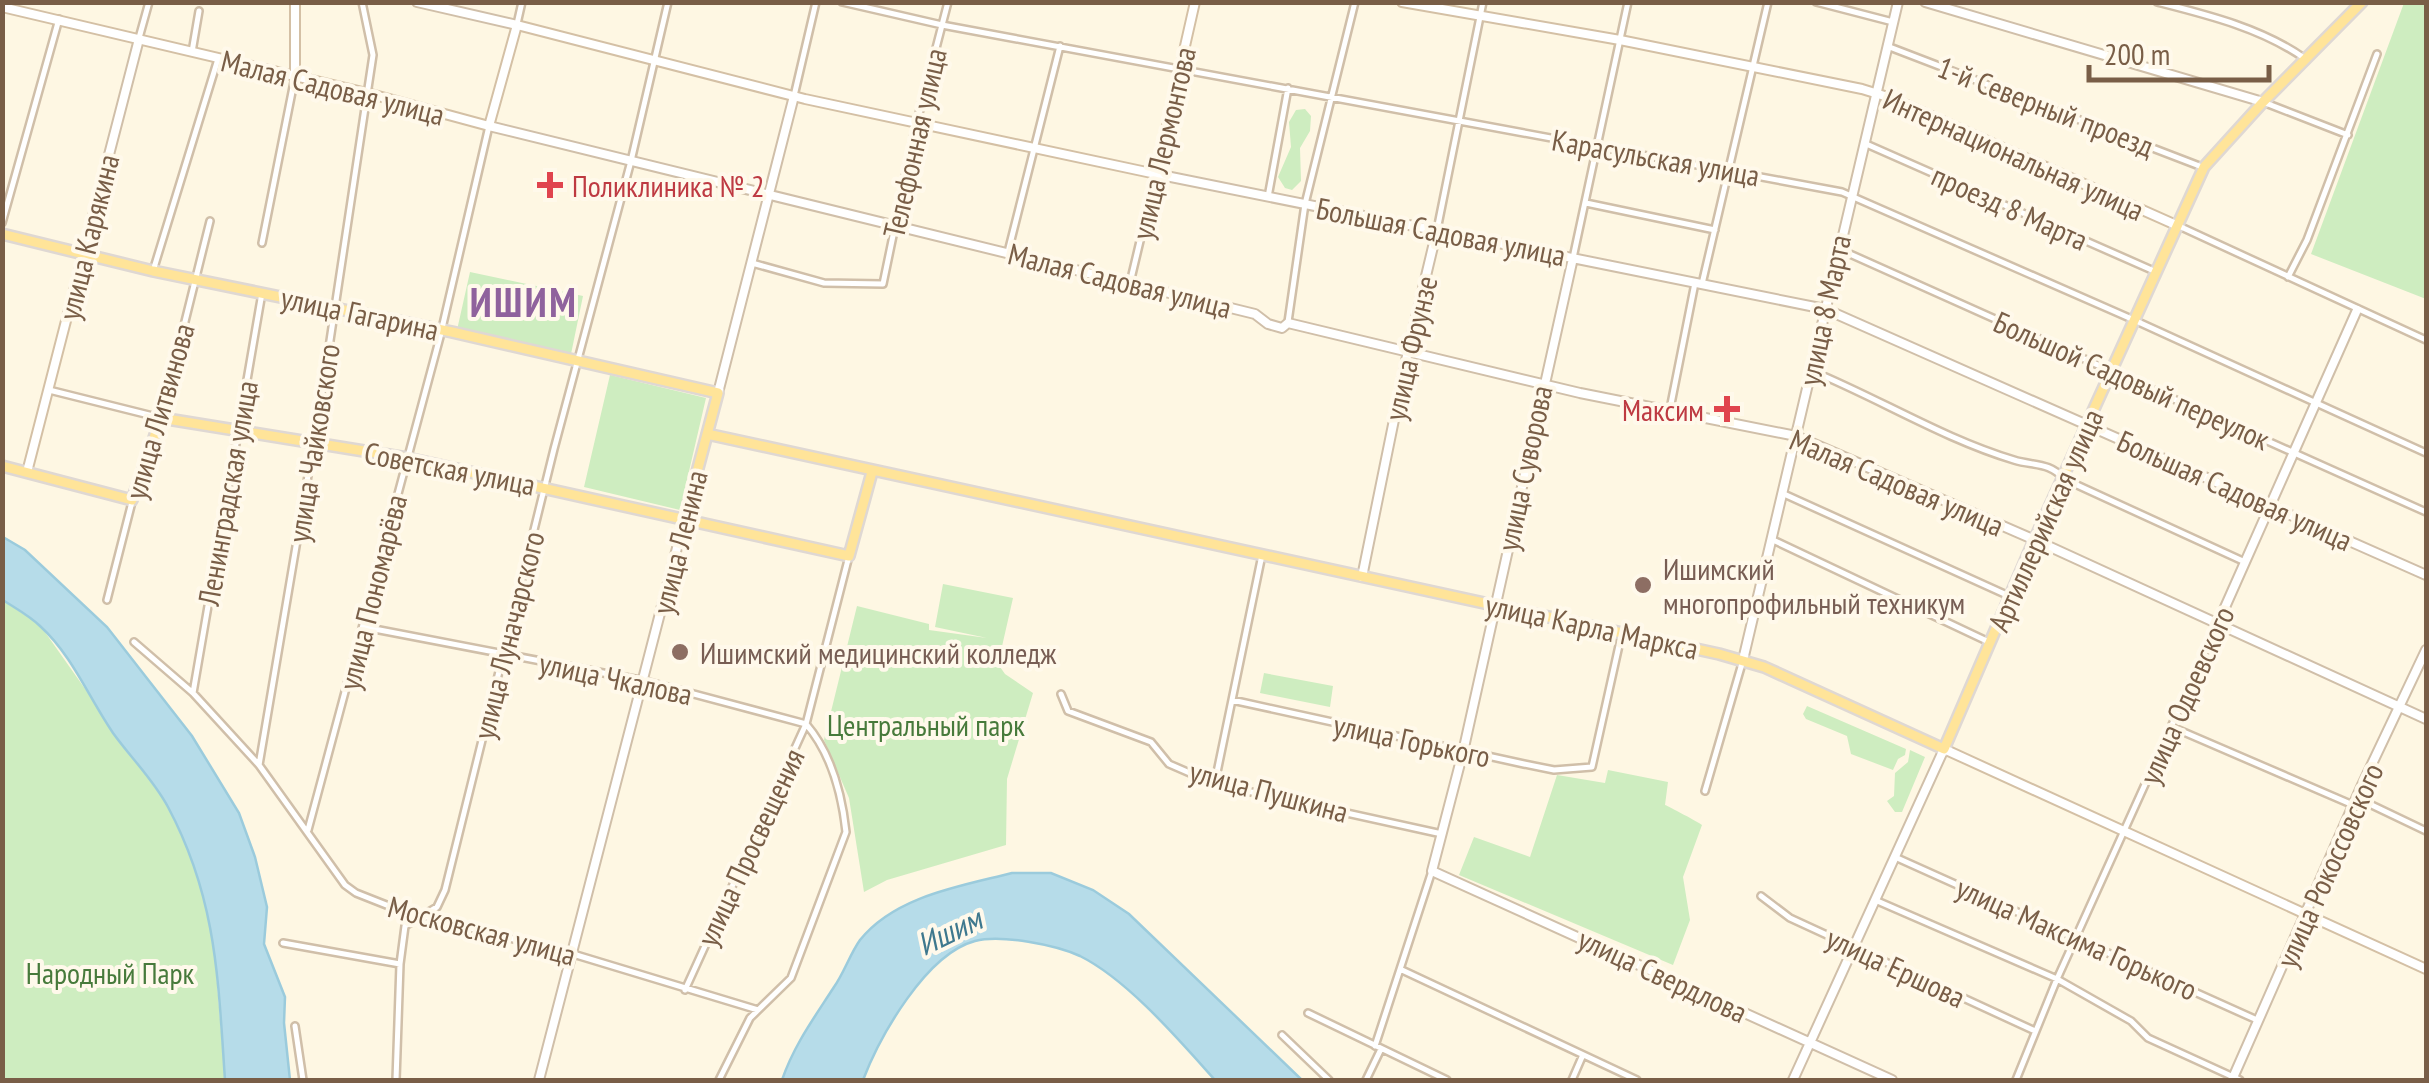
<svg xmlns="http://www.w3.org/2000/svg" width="2429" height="1083" font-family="'PT Sans Narrow',sans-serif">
<rect width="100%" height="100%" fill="#fef7e3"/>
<path fill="#ceedc0" d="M2404 3H2426V299L2311 254Z
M1305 109 1311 116 1310 131 1300 148 1301 181 1292 190 1285 188 1278 177 1291 147 1289 122 1296 110Z
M470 272 583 296 571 354 457 330Z
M610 375 706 398 680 510 584 487Z
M943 584 1013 598 998 664 1005 674 1033 693 1007 779 1006 845 887 880 864 892 849 798 824 740 857 606 929 624V630L987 638 935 627Z
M2 600 40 625 167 805 200 876 212 923 225 1080H3Z
M1264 673 1333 686 1330 707 1260 693Z
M1807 706 1906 749 1905 755 1898 759 1893 770 1851 754 1847 736 1806 719 1803 714Z
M1910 750 1925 757 1902 812H1895L1887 801 1894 796 1895 773 1908 762Z
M1608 770 1668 782 1665 805C1668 806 1700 823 1702 825L1683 877 1690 920 1673 965 1459 875 1474 837 1530 857 1557 775 1605 783Z"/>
<path fill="#b6dce9" stroke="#9bcbdc" stroke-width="2.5" d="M3 537 25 550 107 627 192 736 239 813 255 857 267 907 264 944 285 997 284 1023 290 1080H225C218 979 217 899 168 807 153 779 131 758 113 733 89 698 72 655 40 626 30 616 15 608 3 600Z
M1012 873H1051L1093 890 1129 914 1302 1080H1215C1179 1040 1128 980 1080 956 1056 945 1001 934 975 941 926 954 880 1036 863 1080H782C794 1045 814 1018 834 987 844 973 850 954 860 940 895 896 961 886 1012 873Z"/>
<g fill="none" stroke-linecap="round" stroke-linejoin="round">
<defs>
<path id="minor" d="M842 2 942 25 1842 192 2134 320 2426 453
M1816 2 1893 22
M2157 2C2208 15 2261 28 2304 58
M517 24 522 2
M139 38 149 2
M1887 46 2202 167
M192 52 199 11
M794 96 816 2
M2263 102 2348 135
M1864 143 2154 271
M1268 197 1288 88
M1586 203 1715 230
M2 223 59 19
M2179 226 2426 340
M1437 230 1483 2
M262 243 295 77
M1841 250 2426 512
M1008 252 1060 46
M1573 258 1628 2
M752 263 824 283 883 284 916 125 948 2
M153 271 218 59
M2288 277 2307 240 2377 54
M1130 283 1156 174
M1702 284 1768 2
M1288 322 1305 204 1355 2
M1812 371C1880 399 1944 439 2014 460 2033 466 2050 462 2064 479L2245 562
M49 390 161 418 210 221
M1670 409 1695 283
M1784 494 2009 596
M1773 540 1991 643
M107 600 132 502
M364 627 645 681 806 724C831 753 842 795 846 832L791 978 750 1018 719 1080
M134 642 193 693 259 765 345 885 356 893 399 910 573 954 758 1010
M193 693 262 293
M1061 694 1068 711 1151 742 1169 764 1215 784 1442 834
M1232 700 1524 764 1554 770 1592 767 1622 632
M2172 727 2353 805
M259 765 323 387 373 55 362 2
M1215 782 1262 555
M1705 791 1743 660
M2357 798 2426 831
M308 830 440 337 489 126
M1895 857 2257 1020
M1761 896 1790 918 2035 1031
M1875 900 2057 979 2131 1021 2148 1038 2240 1080
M283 943 400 964
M1402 970 1637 1080
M685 990 806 724 849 556
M1308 1013 1447 1080
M295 1026 303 1080
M1282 1035 1329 1080
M1375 1046 1432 871
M396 1080 400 964 405 926 437 907 445 890 554 449 631 161 668 2
M1366 1080 1381 1049
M1572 1080 1582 1057
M2016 1080 2057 979 2218 623"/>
<path id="tertiary" d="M417 2 517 25
M1925 2 2263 102
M489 126 1255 314 1268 324 1282 328 1288 323 1580 393 1796 436 2035 540 2426 719
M1156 174 1825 309 2426 575
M83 255 139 39
M1573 258 1463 752 1432 871 1892 1080
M718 393 794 96
M1362 577 1408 351 1437 230
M2218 623 2357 310
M1743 660 1898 2
M539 1080 685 517
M1793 1080 1944 749
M2232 1080 2362 785 2426 650"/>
<path id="secondary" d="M1402 2 1620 40 1862 89 1891 98 2176 225
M2 7 367 93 489 126 517 25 805 99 1156 174 1195 2
M295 77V2
M27 472 83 255
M1944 749 2426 969"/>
<path id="primary" d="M2 234 153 271 452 332 718 393 685 517
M707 434 1719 654 1764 667 1944 749 2032 545 2204 167 2263 102 2362 2
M2 466 132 500 161 418 407 458 849 556 872 472"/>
</defs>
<use href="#minor" stroke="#d0bfa9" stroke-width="10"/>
<use href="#tertiary" stroke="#d0bfa9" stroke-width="12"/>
<use href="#secondary" stroke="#d4c0a5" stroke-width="12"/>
<use href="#primary" stroke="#dfd8d3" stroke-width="14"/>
<use href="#minor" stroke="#fff" stroke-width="5"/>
<use href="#tertiary" stroke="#fff" stroke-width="8"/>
<use href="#secondary" stroke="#fff" stroke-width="8"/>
<use href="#primary" stroke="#ffe499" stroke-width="9"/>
</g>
<g fill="#e0444e" stroke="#fff9eb" stroke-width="4">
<path d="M545 170h10v10h10v10h-10v10h-10v-10h-10v-10h10z"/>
<path d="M1722 394h10v10h10v10h-10v10h-10v-10h-10v-10h10z"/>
</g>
<g fill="#8d6e63" stroke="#fff9eb" stroke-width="4">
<circle cx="1643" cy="585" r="10"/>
<circle cx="680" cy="652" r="10"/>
</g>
<g text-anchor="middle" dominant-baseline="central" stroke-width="8" stroke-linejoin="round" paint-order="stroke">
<g font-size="30" fill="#795e47" stroke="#fff9eb">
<text transform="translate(333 87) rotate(14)">Малая Садовая улица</text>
<text transform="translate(2046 106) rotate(21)">1-й Северный проезд</text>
<text transform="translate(914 143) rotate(-77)">Телефонная улица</text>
<text transform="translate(1163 143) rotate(-77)">улица Лермонтова</text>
<text transform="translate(2014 154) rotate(24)">Интернациональная улица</text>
<text transform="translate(1656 157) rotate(10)">Карасульская улица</text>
<text transform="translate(2010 207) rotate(24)">проезд 8 Марта</text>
<text transform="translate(1441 231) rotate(11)">Большая Садовая улица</text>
<text transform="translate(88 237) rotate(-76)">улица Карякина</text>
<text transform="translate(1120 280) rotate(14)">Малая Садовая улица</text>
<text transform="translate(1824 310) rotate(-78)">улица 8 Марта</text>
<text transform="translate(360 313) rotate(12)">улица Гагарина</text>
<text transform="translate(1410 348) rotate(-77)">улица Фрунзе</text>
<text transform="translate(2132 380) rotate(24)">Большой Садовый переулок</text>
<text transform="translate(159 411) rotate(-74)">улица Литвинова</text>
<text transform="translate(313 443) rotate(-81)">улица Чайковского</text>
<text transform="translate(450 468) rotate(11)">Советская улица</text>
<text transform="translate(1524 468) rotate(-78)">улица Суворова</text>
<text transform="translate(1897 482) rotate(23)">Малая Садовая улица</text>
<text transform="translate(2235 490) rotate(24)">Большая Садовая улица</text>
<text transform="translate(227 493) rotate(-80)">Ленинградская улица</text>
<text transform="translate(2045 520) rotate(-66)">Артиллерийская улица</text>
<text transform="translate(679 542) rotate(-76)">улица Ленина</text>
<text transform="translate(372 592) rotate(-76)">улица Пономарёва</text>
<text transform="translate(1592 626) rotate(12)">улица Карла Маркса</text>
<text transform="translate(508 635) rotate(-76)">улица Луначарского</text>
<text transform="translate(616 678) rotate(12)">улица Чкалова</text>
<text transform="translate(2186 695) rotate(-66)">улица Одоевского</text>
<text transform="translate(1412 740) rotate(12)">улица Горького</text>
<text transform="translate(1269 791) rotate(15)">улица Пушкина</text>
<text transform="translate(750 847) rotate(-65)">улица Просвещения</text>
<text transform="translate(2329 865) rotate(-66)">улица Рокоссовского</text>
<text transform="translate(482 930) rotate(15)">Московская улица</text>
<text transform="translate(2077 938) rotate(24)">улица Максима Горького</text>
<text transform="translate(1896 967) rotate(25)">улица Ершова</text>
<text transform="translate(1663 975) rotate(25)">улица Свердлова</text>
</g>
<g font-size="30" fill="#be3a42" stroke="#fff9eb" text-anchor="start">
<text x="572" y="185">Поликлиника № 2</text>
<text x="1704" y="409" text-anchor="end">Максим</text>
</g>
<g font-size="30" fill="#785e54" stroke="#fff9eb" text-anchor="start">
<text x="1663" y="568">Ишимский<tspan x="1663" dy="34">многопрофильный техникум</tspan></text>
<text x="700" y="652">Ишимский медицинский колледж</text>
</g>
<g font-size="30" fill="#477a3b" stroke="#fff9eb">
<text x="926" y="724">Центральный парк</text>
<text x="110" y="972">Народный Парк</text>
</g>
<g font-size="32" font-style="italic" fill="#3e788e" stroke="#fff9eb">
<text transform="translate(949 931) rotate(-26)">Ишим</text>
</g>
<g font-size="40" font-weight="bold" letter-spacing="2.5" fill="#8f629d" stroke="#fff9eb">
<text x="524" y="302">ИШИМ</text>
</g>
</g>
<rect width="2429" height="1083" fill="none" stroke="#795e47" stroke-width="10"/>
<path d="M2089 65v15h180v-15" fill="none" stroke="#795e47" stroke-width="5"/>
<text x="2104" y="65" font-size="30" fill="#795e47" stroke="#fff9eb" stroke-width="8" paint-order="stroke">200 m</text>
</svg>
